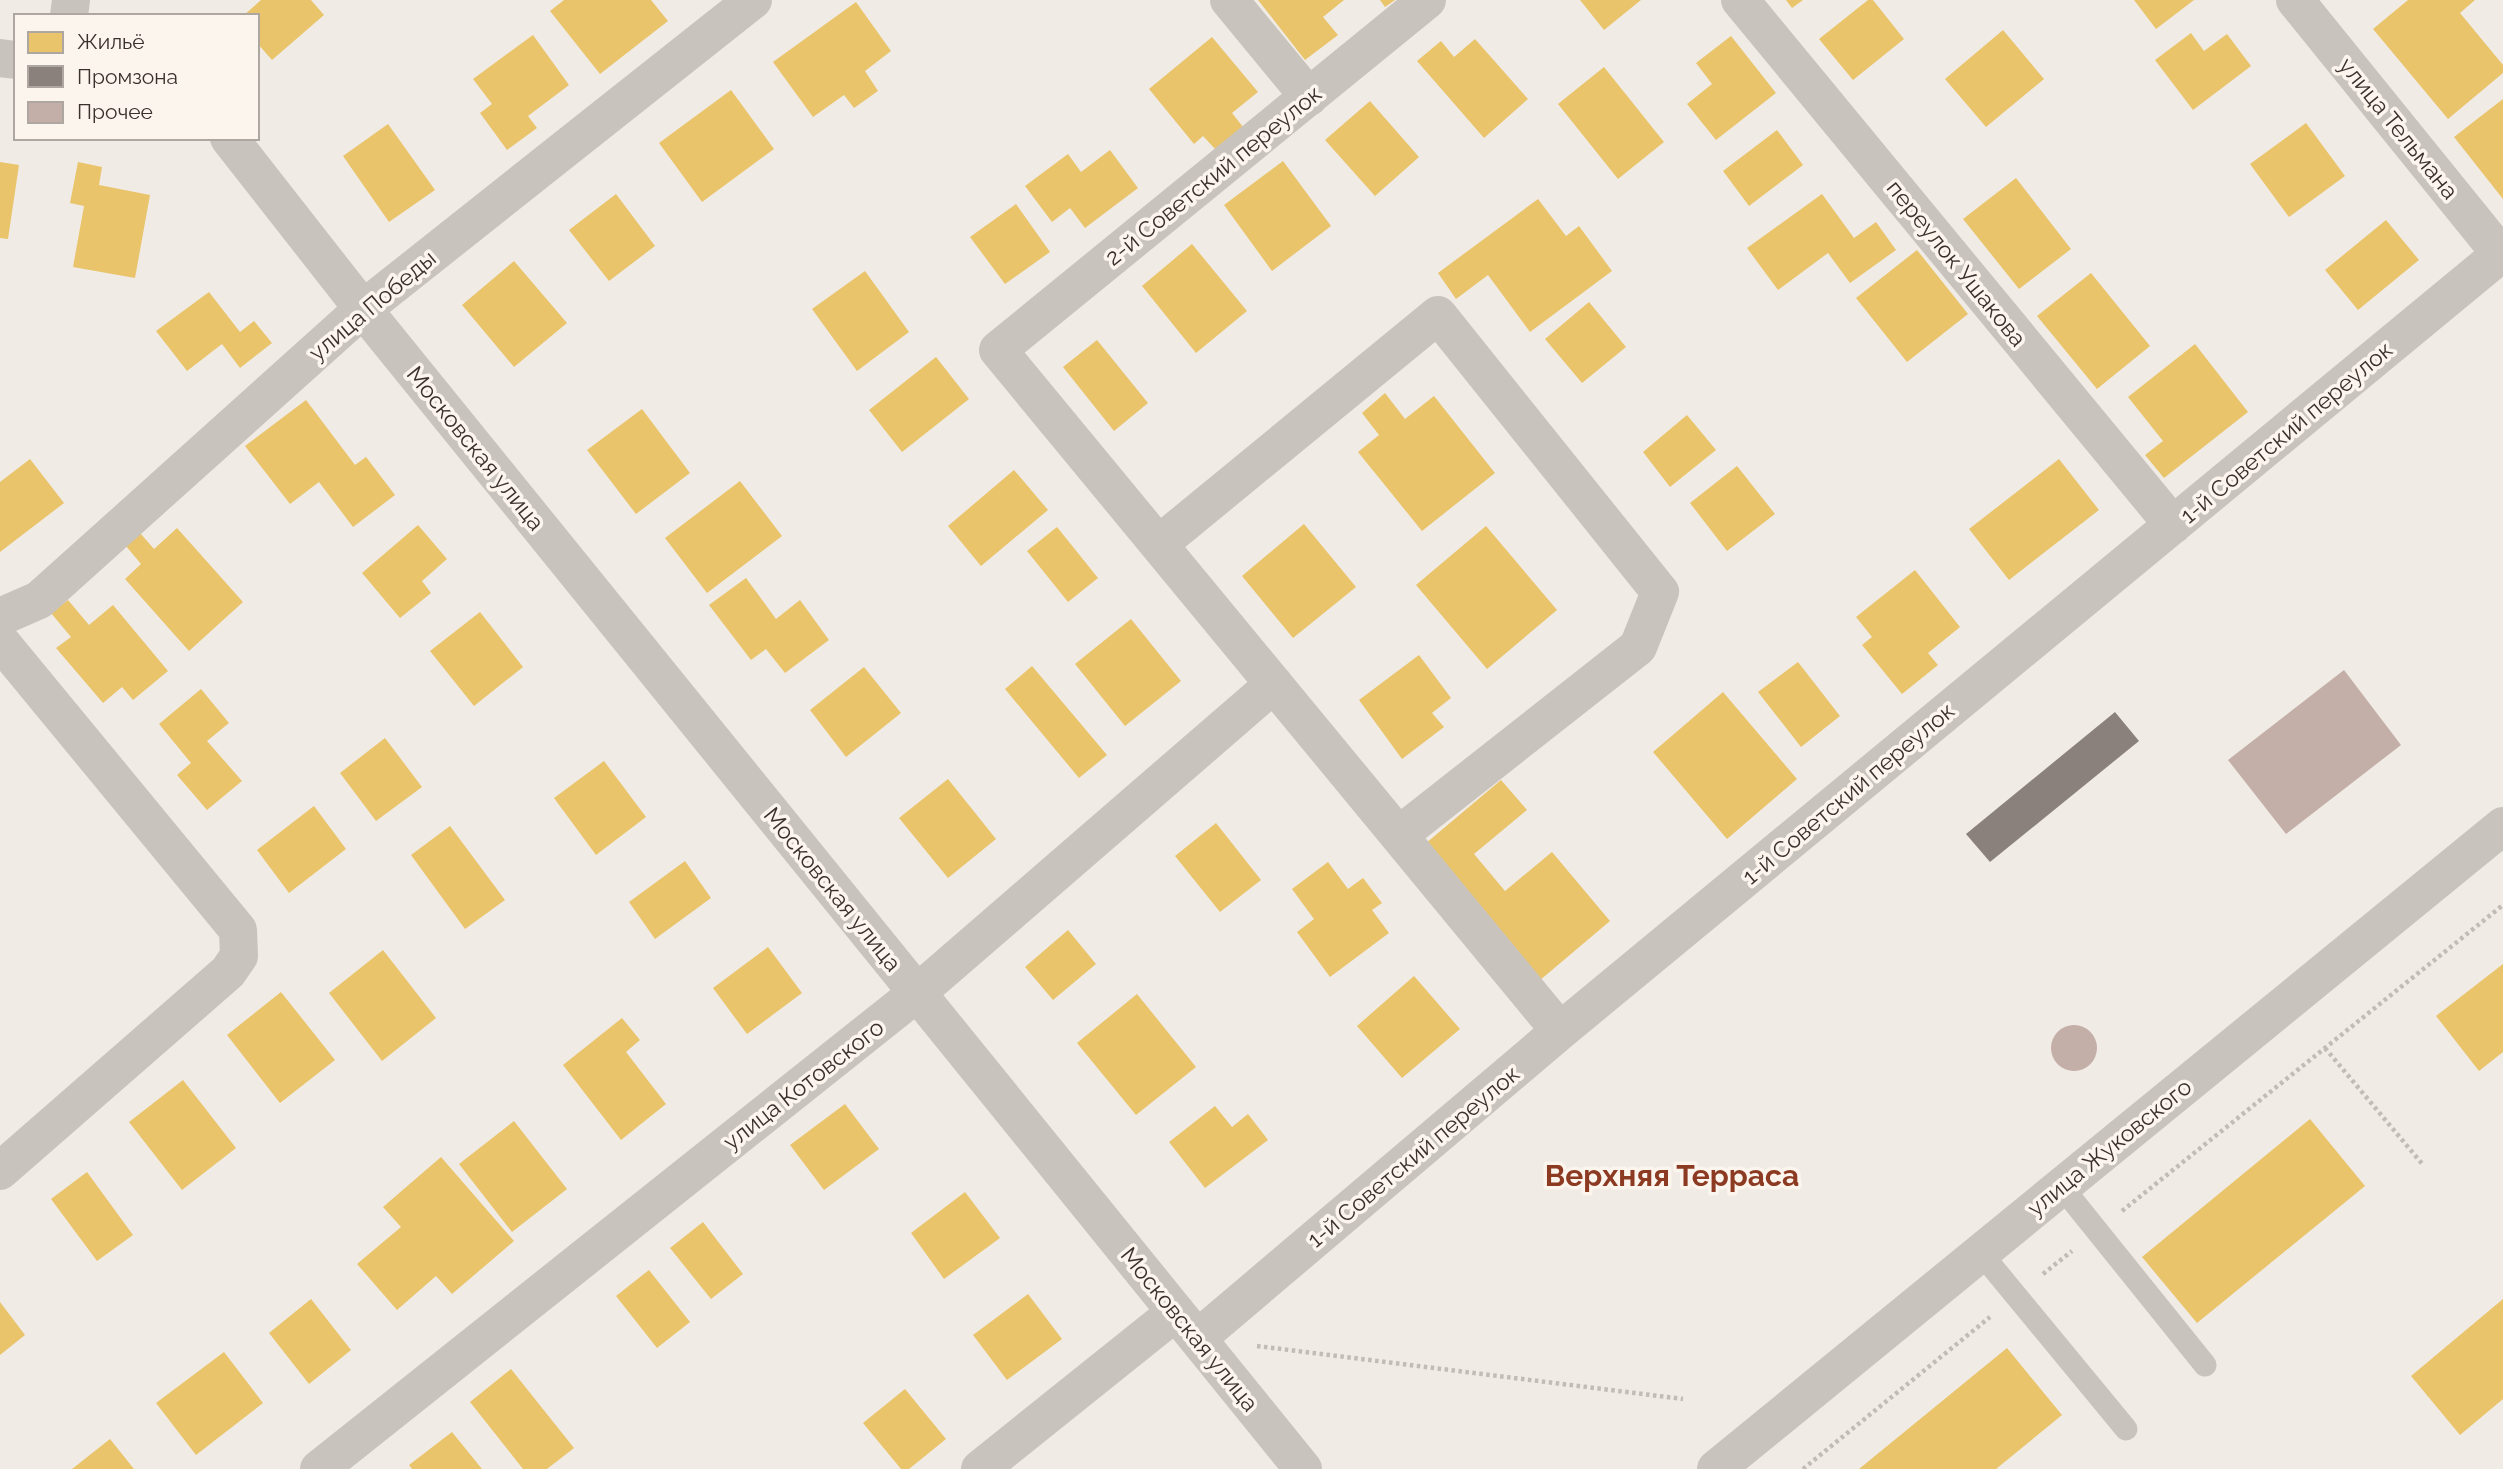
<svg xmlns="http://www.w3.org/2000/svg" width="2503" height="1469" font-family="Raleway,sans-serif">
<rect width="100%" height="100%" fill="#f0ebe5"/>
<path fill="#e9c46a" d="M261 0H311L324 15 272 60 257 43V16H243Z
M564 0H651L668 21 600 74 550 11Z
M1258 0H1344L1323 17 1338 35 1305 60Z
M1380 0H1395L1385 7Z
M1580 0H1641L1604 30Z
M1786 0H1803L1792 8Z
M1868 0H1873L1904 39 1853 80 1819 39Z
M2134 0H2194L2156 29Z
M2408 0H2475L2460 13 2503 65V73L2448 119 2373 29Z
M856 2 891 51 865 71 878 91 854 108 844 95 813 117 773 62Z
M2003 30 2044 79 1986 127 1945 79Z
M2191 33 2204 51 2227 34 2251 66 2193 110 2155 60Z
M533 35 569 85 528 116 537 128 507 150 480 113 492 104 473 79Z
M1731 36 1776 93 1716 140 1687 104 1712 84 1696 63Z
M1212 37 1258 92 1232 113 1243 127 1216 150 1203 136 1194 144 1149 89Z
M1475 39 1528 99 1484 138 1417 61 1441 41 1454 57Z
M1604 67 1664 142 1618 179 1558 104Z
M731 90 774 149 702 202 659 143Z
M2503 99V199L2454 137Z
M1370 101 1419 157 1375 196 1325 140Z
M2306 123 2345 176 2289 217 2250 164Z
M388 124 435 190 389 222 343 156Z
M1777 130 1803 165 1749 206 1723 171Z
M1110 150 1138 188 1085 228 1070 208 1052 222 1025 186 1068 154 1081 172Z
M1283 161 1331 226 1272 271 1224 205Z
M0 162 19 165 8 239 0 238Z
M78 162 102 167 99 185 150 195 135 278 73 267 84 206 70 203Z
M2016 178 2071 249 2019 289 1963 219Z
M616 194 655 246 609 281 569 230Z
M1822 194 1854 238 1876 222 1896 250 1850 283 1828 253 1778 290 1747 248Z
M1538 199 1566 236 1579 226 1612 271 1530 332 1488 275 1456 299 1438 273Z
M1016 204 1050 252 1005 284 970 237Z
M2386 220 2419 260 2358 310 2325 270Z
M1192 244 1247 311 1196 353 1142 286Z
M1917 250 1968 314 1907 362 1856 298Z
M514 261 567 323 514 367 462 305Z
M865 271 909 332 857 371 812 309Z
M2091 273 2150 346 2097 389 2037 316Z
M209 292 240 332 254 321 272 343 240 368 222 344 187 371 156 331Z
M1589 302 1626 347 1582 383 1545 339Z
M1097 340 1148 403 1114 431 1063 367Z
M2195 344 2248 412 2164 478 2145 455 2163 441 2128 397Z
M936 357 969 399 902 452 869 410Z
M1385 393 1405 419 1434 396 1495 473 1422 531 1358 452 1379 435 1362 413Z
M306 400 355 465 366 457 395 495 353 527 319 482 290 504 245 446Z
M642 409 690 473 636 514 587 450Z
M1687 415 1716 450 1670 487 1643 452Z
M30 459 64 503 0 552V482Z
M2059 459 2099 510 2009 580 1969 529Z
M1737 466 1775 514 1727 551 1690 503Z
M1014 470 1048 510 981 566 948 526Z
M740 481 782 536 707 593 665 538Z
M1304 524 1356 587 1293 638 1242 576Z
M418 525 447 559 422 581 431 593 400 618 362 573Z
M1486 526 1557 610 1487 669 1416 585Z
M1057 527 1098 578 1068 602 1027 551Z
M177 528 243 602 189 651 125 579 141 564 126 546 140 533 154 549Z
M1915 570 1960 627 1928 653 1938 665 1902 694 1862 645 1872 637 1856 617Z
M746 578 776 619 800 600 829 640 785 673 766 649 751 660 709 605Z
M68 600 89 625 113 605 168 671 133 700 122 687 103 703 56 648 71 637 51 613Z
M480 612 523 667 474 706 430 651Z
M1131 619 1181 681 1125 726 1075 664Z
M1419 655 1451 698 1432 713 1444 727 1402 759 1359 700Z
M1798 662 1840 716 1801 747 1758 692Z
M1032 666 1107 755 1079 778 1005 689Z
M864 667 901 713 846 757 810 710Z
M201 689 229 723 207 741 242 781 207 810 177 775 191 763 159 724Z
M1723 692 1797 779 1727 839 1653 752Z
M385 738 422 787 376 821 340 773Z
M604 761 646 817 596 855 554 798Z
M948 779 996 839 948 878 899 818Z
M1501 780 1527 810 1474 854 1505 891 1552 852 1610 921 1539 981 1425 844Z
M314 806 346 849 289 893 257 850Z
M1216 823 1261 880 1220 912 1175 856Z
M450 826 505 900 465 929 411 855Z
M685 861 711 898 655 939 629 902Z
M1328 862 1348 889 1363 878 1382 903 1372 910 1389 933 1330 977 1297 932 1314 919 1292 889Z
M1068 930 1096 964 1053 1000 1025 967Z
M768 947 802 993 747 1034 713 988Z
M383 950 436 1018 382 1061 329 993Z
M2503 964V1052L2479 1071 2436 1016Z
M1414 976 1460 1029 1402 1078 1357 1026Z
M281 992 335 1060 280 1103 227 1035Z
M1137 994 1196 1067 1136 1115 1077 1043Z
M622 1018 640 1040 626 1052 666 1104 621 1140 563 1065Z
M183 1080 236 1148 182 1190 129 1122Z
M845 1104 879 1149 824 1190 790 1145Z
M1215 1106 1232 1127 1248 1114 1268 1140 1205 1188 1169 1142Z
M2310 1119 2365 1186 2197 1323 2142 1257Z
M514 1121 567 1189 512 1232 459 1164Z
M441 1157 514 1241 452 1294 436 1276 397 1310 357 1264 401 1227 383 1207Z
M87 1172 133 1235 97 1261 51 1199Z
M965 1192 1000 1238 944 1279 911 1233Z
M703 1222 743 1274 711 1299 670 1248Z
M649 1270 690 1322 657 1348 616 1296Z
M1028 1294 1062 1339 1007 1380 973 1335Z
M311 1299 351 1350 309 1384 269 1333Z
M2503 1299V1399L2460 1435 2411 1376Z
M0 1302 25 1335 0 1355Z
M2007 1348 2062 1415 1996 1469H1859Z
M224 1352 263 1403 196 1455 156 1403Z
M511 1369 574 1448 547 1469H523L470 1402Z
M905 1389 946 1439 909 1469H901L863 1423Z
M452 1432 482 1469H412L409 1465Z
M110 1439 134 1469H72Z"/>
<path fill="#8a817c" d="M2115 712 2139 741 1990 862 1966 834Z"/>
<path fill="#c3afa7" d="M2344 670 2401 745 2286 834 2228 760Z
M2051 1048a23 23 0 1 1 46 0a23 23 0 1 1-46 0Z"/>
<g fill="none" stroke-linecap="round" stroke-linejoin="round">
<path stroke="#c2bbb6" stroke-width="4.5" stroke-dasharray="3.5 3.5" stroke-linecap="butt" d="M2325 1048 2424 1166
M2122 1211 2503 905
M2043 1274 2072 1251
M1257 1346 1683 1399
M1803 1469 1990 1317"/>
<path stroke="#c9c3be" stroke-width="23" d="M2061 1186 2205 1365
M1980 1252 2126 1429"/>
<path stroke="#c9c3be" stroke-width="38" d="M1229 0 1309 97
M1427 0 998 350 1560 1031
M1740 0 2173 525
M2295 0 2503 257
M69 16 71 0
M0 58 16 60
M229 138 363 309 1303 1469
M1159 544 1438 315 1660 592 1638 647 1399 835
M0 617 39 600 363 309 753 0
M0 641 238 930 239 956 228 972 0 1171
M1198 1338 1560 1031 2503 252
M319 1469 917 993 1274 684
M980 1469 1176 1312"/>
<path stroke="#c9c3be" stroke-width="38" d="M1716 1469 2503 826"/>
</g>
<g text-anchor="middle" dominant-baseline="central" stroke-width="7" stroke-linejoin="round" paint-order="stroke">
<g font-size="23" fill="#3b302b" stroke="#fbf5ee">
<text transform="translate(2399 128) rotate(51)">улица Тельмана</text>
<text transform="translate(1213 175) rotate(-39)">2-й Советский переулок</text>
<text transform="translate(1957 263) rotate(51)">переулок Ушакова</text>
<text transform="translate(372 305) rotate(-40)">улица Победы</text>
<text transform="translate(2286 432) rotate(-40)">1-й Советский переулок</text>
<text transform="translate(476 448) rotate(51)">Московская улица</text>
<text transform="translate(1848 793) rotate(-40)">1-й Советский переулок</text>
<text transform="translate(833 889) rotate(51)">Московская улица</text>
<text transform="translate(803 1084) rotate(-38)">улица Котовского</text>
<text transform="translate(2109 1147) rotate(-39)">улица Жуковского</text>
<text transform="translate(1413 1156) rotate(-40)">1-й Советский переулок</text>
<text transform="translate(1190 1329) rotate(51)">Московская улица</text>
</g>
<g font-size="30" font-weight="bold" fill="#8c3b22" stroke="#fbf5ee">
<text x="1672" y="1175">Верхняя Терраса</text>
</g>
</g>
<rect x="14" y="14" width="245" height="126" fill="#fbf5ee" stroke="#aea6a0" stroke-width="2"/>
<rect x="28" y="32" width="35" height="21" fill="#e9c46a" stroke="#aea6a0" stroke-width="2"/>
<text x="77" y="49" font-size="21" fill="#3b302b">Жильё</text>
<rect x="28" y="66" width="35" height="21" fill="#8a817c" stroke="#aea6a0" stroke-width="2"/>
<text x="77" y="84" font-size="21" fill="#3b302b">Промзона</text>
<rect x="28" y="102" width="35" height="21" fill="#c3afa7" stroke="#aea6a0" stroke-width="2"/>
<text x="77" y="119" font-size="21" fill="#3b302b">Прочее</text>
</svg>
